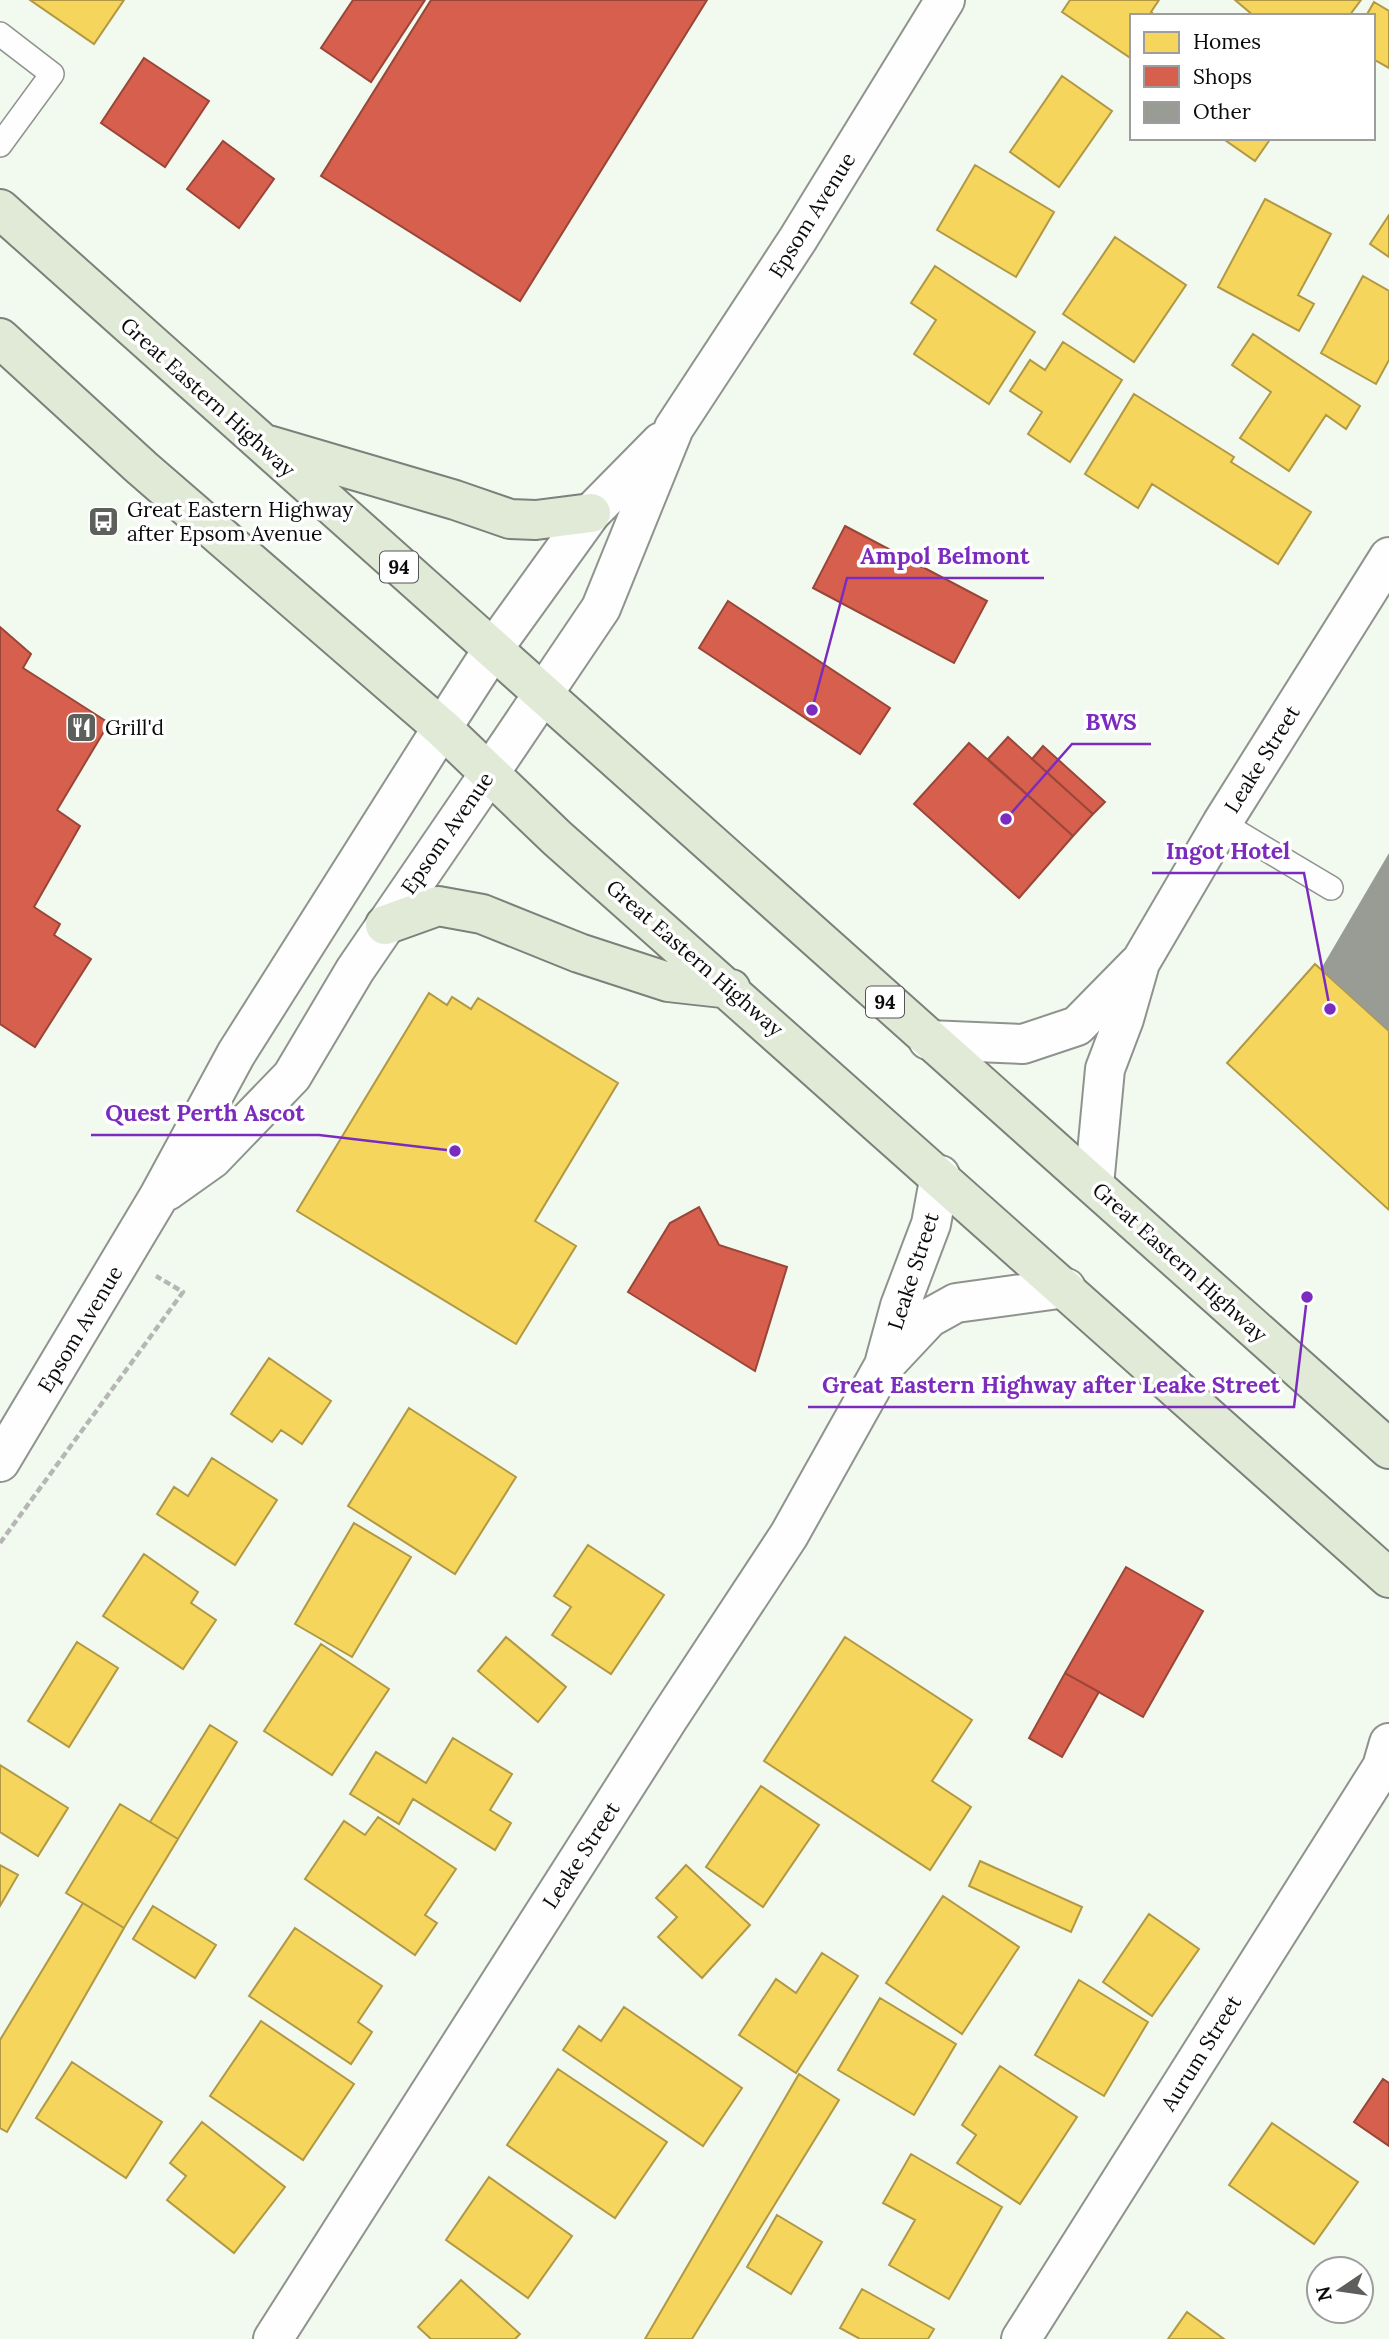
<svg xmlns="http://www.w3.org/2000/svg" width="1389" height="2339" font-family="Lora,serif">
<rect width="100%" height="100%" fill="#f2faef"/>
<path fill="#f6d55c" stroke="#b09844" stroke-width="2" d="M30 0H124L94 44Z
M1070 0H1159L1151 12 1156 16H1132V59L1062 12Z
M1235 0H1361L1349 16H1254Z
M1374 2 1389 11V68L1373 59V16H1366Z
M1062 76 1112 111 1059 187 1010 152Z
M1222 138H1271L1255 161Z
M975 165 1054 212 1016 277 937 230Z
M1265 199 1331 234 1298 295 1314 304 1299 331 1218 287Z
M1389 215V257L1370 244Z
M1115 237 1186 285 1134 362 1063 314Z
M935 266 1035 332 989 404 914 354 936 320 911 303Z
M1363 276 1389 291V360L1376 384 1321 353Z
M1253 334 1360 406 1346 429 1326 415 1289 471 1240 438 1271 392 1232 365Z
M1063 342 1122 380 1070 462 1028 434 1042 412 1010 391 1030 360 1045 370Z
M1134 394 1234 457 1231 462 1311 512 1278 564 1152 484 1138 508 1085 474Z
M1315 964 1389 1031V1210L1227 1063Z
M429 993 447 1005 452 997 471 1009 478 998 618 1083 535 1221 576 1246 516 1344 297 1211Z
M269 1358 331 1401 302 1444 281 1430 272 1442 231 1414Z
M409 1408 516 1477 455 1574 348 1506Z
M212 1458 277 1500 235 1565 157 1514 174 1487 188 1496Z
M354 1523 411 1557 352 1657 295 1624Z
M588 1545 664 1595 611 1674 552 1635 571 1607 554 1596Z
M144 1554 198 1592 191 1603 216 1620 183 1669 103 1616Z
M506 1637 566 1687 538 1722 478 1671Z
M845 1637 972 1720 932 1781 971 1807 930 1870 764 1761Z
M77 1642 118 1668 69 1747 28 1721Z
M321 1644 389 1689 332 1775 264 1731Z
M210 1725 237 1742 178 1839 150 1822Z
M453 1738 512 1774 490 1810 511 1823 495 1850 413 1799 399 1824 350 1794 376 1752 426 1783Z
M0 1765 68 1808 38 1856 0 1832Z
M761 1786 819 1825 763 1907 706 1867Z
M120 1804 178 1839 124 1928 66 1893Z
M378 1817 456 1869 425 1915 437 1923 415 1955 305 1879 344 1821 365 1835Z
M980 1861 1082 1907 1071 1932 969 1886Z
M0 1865 18 1875 0 1906Z
M686 1865 750 1925 702 1978 658 1937 677 1917 656 1898Z
M943 1896 1019 1947 962 2034 886 1983Z
M83 1903 124 1928 7 2132 0 2128V2040Z
M153 1906 216 1945 195 1978 133 1939Z
M1149 1914 1199 1949 1152 2016 1103 1982Z
M295 1928 382 1986 358 2022 372 2032 351 2064 249 1996Z
M822 1953 858 1976 796 2073 739 2035 776 1979 796 1993Z
M1079 1980 1148 2022 1104 2096 1035 2055Z
M880 1998 956 2044 914 2115 838 2070Z
M624 2007 742 2088 703 2146 563 2050 579 2026 601 2041Z
M261 2021 354 2084 303 2160 210 2096Z
M72 2062 162 2122 126 2178 36 2118Z
M1000 2066 1077 2117 1020 2204 957 2163 976 2135 962 2125Z
M558 2069 667 2142 615 2218 507 2145Z
M799 2074 839 2100 692 2339H645Z
M202 2122 285 2187 234 2253 167 2200 186 2176 170 2163Z
M1272 2123 1358 2182 1314 2244 1229 2185Z
M911 2154 1002 2207 949 2299 889 2265 915 2220 883 2203Z
M489 2177 572 2236 528 2298 446 2240Z
M777 2215 822 2242 791 2294 747 2267Z
M461 2280 520 2334 515 2339H431L418 2327Z
M862 2289 934 2329 928 2339H860L840 2328Z
M1187 2312 1224 2339H1168Z"/>
<path fill="#d6604d" stroke="#994639" stroke-width="2" d="M353 0H425L371 82 321 48Z
M431 0H707L520 301 321 176Z
M144 58 209 101 165 167 101 123Z
M223 141 274 179 239 228 187 189Z
M845 526 987 601 954 663 813 588Z
M728 601 890 708 860 754 699 648Z
M0 627 31 654 23 668 109 723 57 810 80 826 34 907 60 924 54 935 91 959 35 1047 0 1024Z
M1008 737 1093 814 1073 836 988 759Z
M969 743 1073 836 1019 898 914 804Z
M1043 746 1105 802 1093 814 1032 759Z
M699 1207 719 1245 787 1267 755 1371 628 1292 670 1223Z
M1126 1567 1203 1611 1143 1717 1065 1673Z
M1065 1673 1099 1692 1062 1757 1029 1738Z
M1383 2079 1389 2083V2146L1354 2122Z"/>
<path fill="#989c95" d="M1389 853V1031L1321 969Z"/>
<g fill="none" stroke-linecap="round" stroke-linejoin="round">
<defs>
<path id="service" d="M0 34 52 74 0 145
M1222 823 1331 888"/>
<path id="minor" d="M928 1040 1023 1044 1077 1026 1138 964
M1094 1185 1105 1069 1124 1019 1140 963 1222 823 1389 557
M167 1191 212 1159 292 1076 355 970 489 774
M885 1361 900 1306 931 1224 940 1175
M0 1462 159 1196 236 1054 442 728
M273 2339 668 1719 789 1535 883 1367 929 1318 956 1303 1066 1288
M1021 2339 1382 1767 1389 1743"/>
<path id="tertiary" d="M442 728 493 649 591 513 661 442
M489 774 601 608 674 428 798 239 945 0"/>
<path id="trunk" d="M0 209 1389 1449
M0 338 142 468 442 728 557 838 1389 1578
M268 445 455 500 510 519 536 520 591 513
M385 925 438 906 482 914 579 953 668 982 731 989"/>
</defs>
<use href="#service" stroke="#8f938e" stroke-width="26"/>
<use href="#minor" stroke="#8f938e" stroke-width="42"/>
<use href="#tertiary" stroke="#8f938e" stroke-width="42"/>
<use href="#trunk" stroke="#7c807b" stroke-width="42"/>
<path stroke="#b6b7b5" stroke-width="4.5" stroke-dasharray="7 3.5" stroke-linecap="butt" d="M0 1543 183 1292 156 1276"/>
<use href="#service" stroke="#fdfefd" stroke-width="23"/>
<use href="#minor" stroke="#fdfefd" stroke-width="38"/>
<use href="#tertiary" stroke="#fdfefd" stroke-width="38"/>
<use href="#trunk" stroke="#e0ead6" stroke-width="38"/>
</g>
<defs>
<symbol id="bus-square" viewBox="-11 -11 22 22"><rect x="-9" y="-9" width="18" height="18" rx="4" fill="#5c5f5b" stroke="#fff"/><path d="M-5-6H5V4H4V6H2V4H-2V6H-4V4H-5ZM-3.5-4V0h7V-4ZM-3.5 1.2v1.5H-2V1.2ZM2 1.2v1.5H3.5V1.2Z" fill="#fff"/></symbol>
<symbol id="restaurant-square" viewBox="-11 -11 22 22"><rect x="-9" y="-9" width="18" height="18" rx="4" fill="#5c5f5b" stroke="#fff"/><path d="M-5-6h1v4h1v-4h1v4h1v-4h1v5L-1.5 .5V6h-2V.5L-5-1ZM5-6V6H3V1.5H1.5Q1.5-4 5-6Z" fill="#fff"/></symbol>
</defs>
<g fill-rule="evenodd">
<use href="#bus-square" x="86" y="504" width="35" height="35"/>
<use href="#restaurant-square" x="64" y="710" width="35" height="35"/>
</g>
<g text-anchor="middle" dominant-baseline="central" stroke-width="7" stroke-linejoin="round" paint-order="stroke">
<g fill="#fff" stroke="#545454" stroke-width="2">
<rect x="380" y="551.5" width="38" height="31" rx="5"/>
<rect x="866" y="986.5" width="38" height="31" rx="5"/>
</g>
<g font-size="19" font-weight="bold" fill="#0b0b0b">
<text x="399" y="567">94</text>
<text x="885" y="1002">94</text>
</g>
<g font-size="21" fill="#0b0b0b" stroke="#fff">
<text transform="translate(812 215) rotate(-58)">Epsom Avenue</text>
<text transform="translate(208 397) rotate(42)">Great Eastern Highway</text>
<text transform="translate(1262 759) rotate(-58)">Leake Street</text>
<text transform="translate(447 833) rotate(-55)">Epsom Avenue</text>
<text transform="translate(695 958) rotate(41)">Great Eastern Highway</text>
<text transform="translate(1180 1262) rotate(42)">Great Eastern Highway</text>
<text transform="translate(913 1271) rotate(-72)">Leake Street</text>
<text transform="translate(80 1329) rotate(-59)">Epsom Avenue</text>
<text transform="translate(581 1855) rotate(-57)">Leake Street</text>
<text transform="translate(1201 2053) rotate(-58)">Aurum Street</text>
</g>
<g font-size="21" fill="#0b0b0b" stroke="#fff" text-anchor="start">
<text x="127" y="509">Great Eastern Highway<tspan x="127" dy="24">after Epsom Avenue</tspan></text>
<text x="105" y="727">Grill'd</text>
</g>
</g>
<path fill="none" stroke="#7b2cbf" stroke-width="2.5" d="M812 710L847 578H1044M1006 819L1072 744H1151M1330 1009L1304 873H1152M455 1151L319 1135H91M1307 1297L1294 1407H808"/>
<g fill="#7b2cbf" stroke="#fff" stroke-width="2.5">
<circle cx="812" cy="710" r="7"/>
<circle cx="1006" cy="819" r="7"/>
<circle cx="1330" cy="1009" r="7"/>
<circle cx="455" cy="1151" r="7"/>
<circle cx="1307" cy="1297" r="7"/>
</g>
<g font-size="23" text-anchor="middle" font-weight="bold" fill="#7b2cbf" stroke="#fff" stroke-width="7" stroke-linejoin="round" paint-order="stroke">
<text x="945" y="564">Ampol Belmont</text>
<text x="1111" y="730">BWS</text>
<text x="1228" y="859">Ingot Hotel</text>
<text x="205" y="1121">Quest Perth Ascot</text>
<text x="1051" y="1393">Great Eastern Highway after Leake Street</text>
</g>
<rect x="1130" y="14" width="245" height="126" fill="#ffffff" stroke="#9d9d9d" stroke-width="2"/>
<rect x="1144" y="32" width="35" height="21" fill="#f6d55c" stroke="#9d9d9d" stroke-width="2"/>
<text x="1193" y="49" font-size="21" fill="#0b0b0b">Homes</text>
<rect x="1144" y="66" width="35" height="21" fill="#d6604d" stroke="#9d9d9d" stroke-width="2"/>
<text x="1193" y="84" font-size="21" fill="#0b0b0b">Shops</text>
<rect x="1144" y="102" width="35" height="21" fill="#989c95" stroke="#9d9d9d" stroke-width="2"/>
<text x="1193" y="119" font-size="21" fill="#0b0b0b">Other</text>
<g transform="translate(1340 2290) rotate(257)"><circle r="33" fill="#ffffff" stroke="#9d9d9d" stroke-width="2"/>
<path d="M0-5L12 26L0 18L-12 26Z" fill="#5c5f5b"/>
<text y="-10" font-size="19" font-weight="bold" text-anchor="middle" fill="#0b0b0b">N</text>
</g>
</svg>
